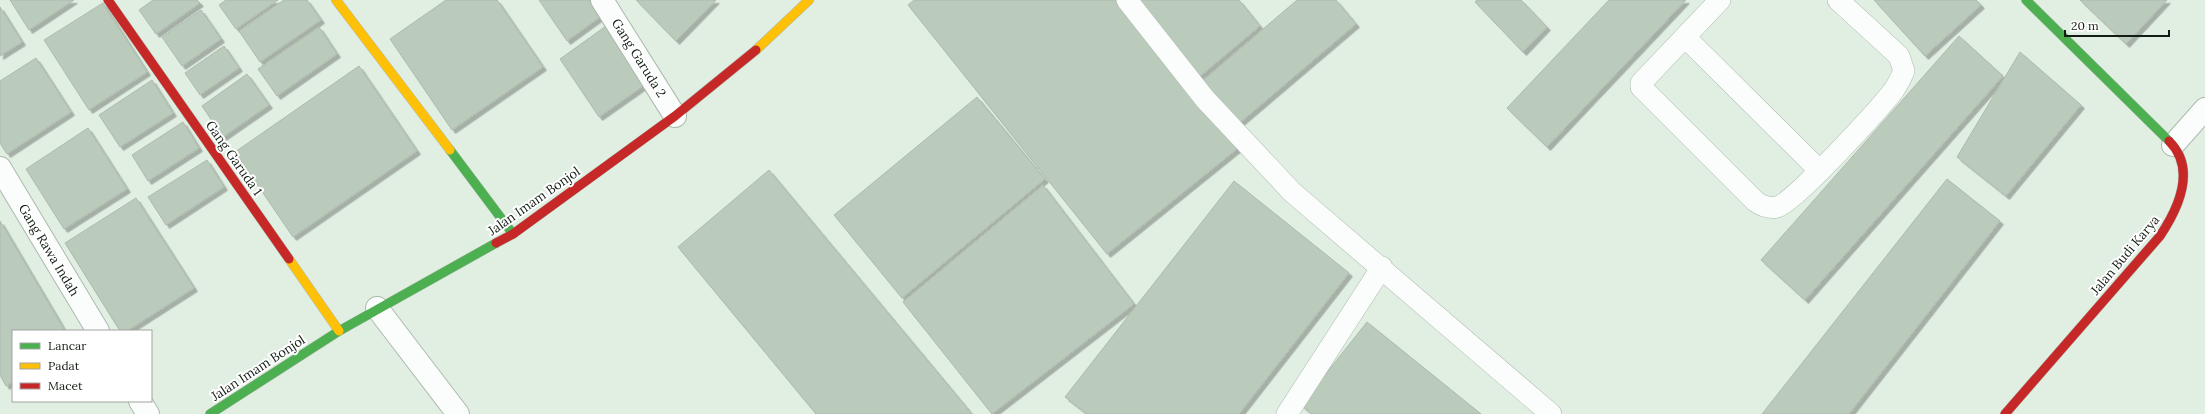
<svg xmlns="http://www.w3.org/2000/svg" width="2205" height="414" font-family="Lora,serif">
<defs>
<filter id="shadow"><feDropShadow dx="3.5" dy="3.5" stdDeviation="0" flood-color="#0004"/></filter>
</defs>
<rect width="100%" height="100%" fill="#e1efe2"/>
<path fill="#bacbbc" stroke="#aeb9ae" filter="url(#shadow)" d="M10 0H74L29 30Z
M153 0H197L200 3 156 34 139 10Z
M226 0H278L236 29 219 5Z
M284 0H307L321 20 260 62 239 31Z
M446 0H497L543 67 452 130 390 39Z
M539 0H589L600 17 567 41Z
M636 0H716L676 41Z
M914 0H1119L1237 149 1107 254 908 5Z
M1134 0H1239L1260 26 1198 78Z
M1297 0H1336L1356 24 1236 126 1200 83Z
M1477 0H1521L1547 27 1523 52 1475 2Z
M1609 0H1686L1547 147 1507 108Z
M1874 0H1976L1981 5 1925 56Z
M2080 0H2167L2126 44Z
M103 3 147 72 89 110 44 40Z
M0 7 22 42 0 56Z
M201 10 221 39 182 66 162 37Z
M606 26 646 84 599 117 560 59Z
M319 27 337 54 277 96 258 69Z
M1959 36 2003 76 1805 300 1761 260Z
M224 46 239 68 200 95 185 73Z
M2020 52 2081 105 2006 196 1957 157Z
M36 58 71 112 7 154 0 143V81Z
M359 66 417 151 293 237 235 152Z
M247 74 269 105 223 137 202 106Z
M152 80 173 113 120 147 99 115Z
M977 97 1045 179 902 298 834 215Z
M183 122 199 148 148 181 132 155Z
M88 128 127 189 64 229 26 169Z
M207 160 224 187 166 225 148 197Z
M769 170 972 414H816L678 247Z
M1947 179 2000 221 1849 414H1762Z
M1234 181 1349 273 1239 414H1087L1065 397Z
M1043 185 1134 304 992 414 903 302Z
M136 198 194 288 127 331H120L65 243Z
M0 221 65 331H13V382L6 386 0 375Z
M1367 322 1481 414H1312L1301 405Z"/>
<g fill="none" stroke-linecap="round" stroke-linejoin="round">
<defs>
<path id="lane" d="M1127 0 1205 99 1292 192 1551 414
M1720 0 1641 83V87L1755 201C1762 206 1769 209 1777 207 1795 202 1880 108 1894 90 1898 84 1901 78 1904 71L1899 56 1838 0
M1685 37 1820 171
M1287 414 1382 267"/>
<path id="street" d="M602 0 675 116
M2173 145 2205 109
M0 168 98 331
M377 308 458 414
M140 401 148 414"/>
<path id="fast" d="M2026 0 2169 141
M450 150 513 234
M210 414 339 331 496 243"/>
<path id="slow" d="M336 0 450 150
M756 50 809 0
M289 259 339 331"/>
<path id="jam" d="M108 0 289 259
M496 243 513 234 675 116 756 50
M2005 414 2160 236C2178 209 2197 169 2169 141"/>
</defs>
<use href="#lane" stroke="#aeb9ae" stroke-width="22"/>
<use href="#street" stroke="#aeb9ae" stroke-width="24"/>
<use href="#fast" stroke="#aeb9ae" stroke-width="10"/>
<use href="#slow" stroke="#aeb9ae" stroke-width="10"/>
<use href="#jam" stroke="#aeb9ae" stroke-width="10"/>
<use href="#lane" stroke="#fafdfb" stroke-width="21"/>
<use href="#street" stroke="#fafdfb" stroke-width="22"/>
<use href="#fast" stroke="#4caf50" stroke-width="9"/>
<use href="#slow" stroke="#ffc107" stroke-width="9"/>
<use href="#jam" stroke="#c62828" stroke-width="9"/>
</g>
<g text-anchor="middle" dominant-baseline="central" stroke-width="4" stroke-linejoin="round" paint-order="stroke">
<g font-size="13" fill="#131c13" stroke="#fff">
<text transform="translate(639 58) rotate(58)">Gang Garuda 2</text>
<text transform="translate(234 158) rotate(55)">Gang Garuda 1</text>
<text transform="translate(534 201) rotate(-35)">Jalan Imam Bonjol</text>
<text transform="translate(49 250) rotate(59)">Gang Rawa Indah</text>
<text transform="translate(2125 255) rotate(-50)">Jalan Budi Karya</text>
<text transform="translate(258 368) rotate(-33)">Jalan Imam Bonjol</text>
</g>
</g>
<rect x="12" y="330" width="140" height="72" fill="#ffffff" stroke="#a1a4a1"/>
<rect x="20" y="343" width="20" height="6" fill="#4caf50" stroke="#a1a4a1"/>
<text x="48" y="350" font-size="12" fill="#131c13">Lancar</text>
<rect x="20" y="363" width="20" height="6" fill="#ffc107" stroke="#a1a4a1"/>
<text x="48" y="370" font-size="12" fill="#131c13">Padat</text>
<rect x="20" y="383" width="20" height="6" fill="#c62828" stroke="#a1a4a1"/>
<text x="48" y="390" font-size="12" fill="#131c13">Macet</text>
<path d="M2065 30v6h104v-6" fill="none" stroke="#131c13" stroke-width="2"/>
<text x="2071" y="30" font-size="12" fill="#131c13" stroke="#ffffff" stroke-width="3" paint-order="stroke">20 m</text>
</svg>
